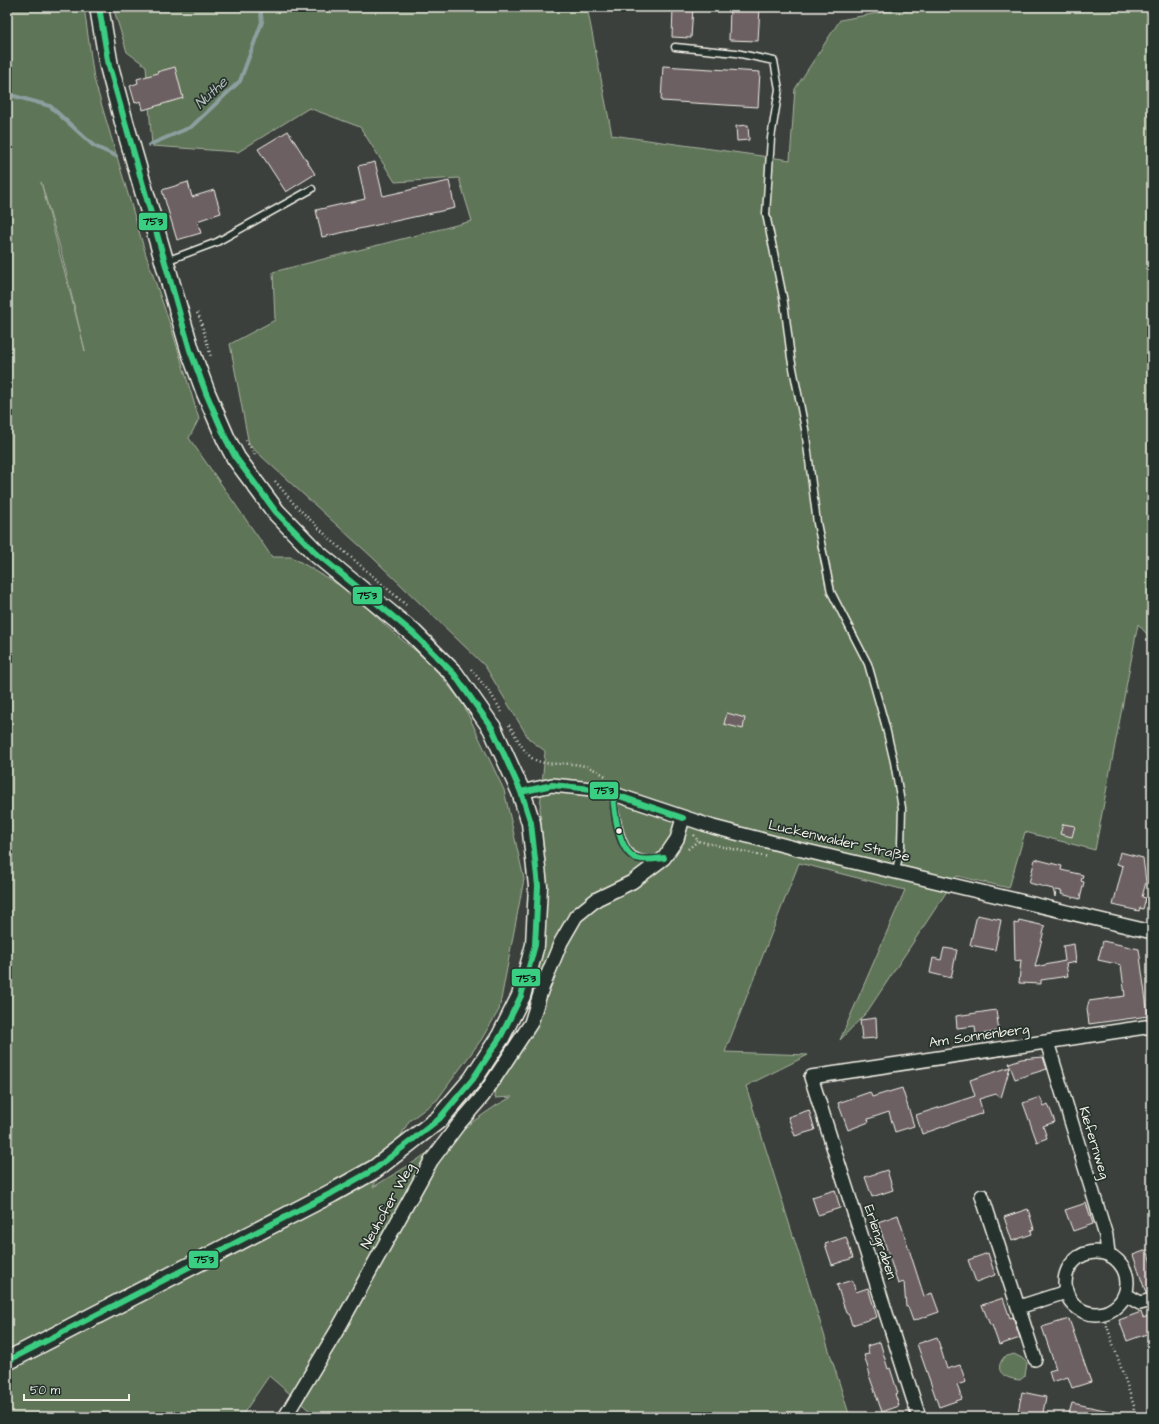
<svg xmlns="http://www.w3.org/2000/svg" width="1159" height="1424" font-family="'Architects Daughter',sans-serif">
<rect width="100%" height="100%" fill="#3b403d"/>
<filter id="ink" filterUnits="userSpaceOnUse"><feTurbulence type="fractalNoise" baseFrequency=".025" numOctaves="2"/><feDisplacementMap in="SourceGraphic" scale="8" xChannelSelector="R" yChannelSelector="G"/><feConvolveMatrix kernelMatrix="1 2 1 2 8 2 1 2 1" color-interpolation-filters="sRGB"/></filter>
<g filter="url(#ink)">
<path fill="#5e7458" stroke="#a9b2a0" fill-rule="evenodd" d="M7 7H84L94 79 146 255 172 330 199 419 189 438 272 557H292L349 591 396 635 431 663 463 704 504 790 524 879 499 1010 481 1040 437 1100 409 1121 373 1187 414 1162 497 1105 512 1097 495 1098 497 1076 523 1042 546 888 540 808 545 751 529 739 485 666 372 557 249 445 230 344 275 320 273 272 472 221 459 178 395 182 360 127 309 108 238 152 152 146 146 66 127 52 113 7H587L612 135 790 160 795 89 840 20 899 9 900 7H1152V640L1138 624 1095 850 1025 832 1009 888 957 876 867 1012 840 1040 905 890 799 863 725 1052 808 1055 746 1086 850 1417H317L269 1376 241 1417H7ZM41 182 61 251 85 351V350Z
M1014 1354 1022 1358 1027 1363 1025 1376 1020 1380C1006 1379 992 1372 1004 1357Z"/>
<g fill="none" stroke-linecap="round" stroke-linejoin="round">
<path stroke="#8d9f9f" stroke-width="4" d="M7 94 50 106 94 146 116 156
M149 145 191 127 240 81 262 22 260 7"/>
</g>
<path fill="#6c6063" stroke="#f4f1e8" d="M673 7H693L691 38 672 37Z
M730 7H760L758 41 729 40Z
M663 66 760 72 758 107 661 101Z
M175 67 183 98 143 110 141 101 135 103 130 86 138 83 137 79 158 73 157 72Z
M748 125 749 140 737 141 736 126Z
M288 131 315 174 286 192 258 149Z
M375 162 383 196 449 181 455 208 322 237 316 210 365 199 358 166Z
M188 182 192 197 214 190 221 213 197 221 201 233 177 240 162 190Z
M727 713 745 718 743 729 724 724Z
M1063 824 1075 826 1072 837 1060 834Z
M1120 852 1143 858 1146 882 1142 897 1146 898 1143 909 1140 908 1139 911 1113 905 1123 866 1117 864Z
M1035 859 1062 866 1061 870 1083 875 1081 881 1084 882 1080 899 1061 894 1062 891 1056 890 1055 897 1053 889 1029 883Z
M977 915 1001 920 995 950 970 945Z
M1019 920 1045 926 1035 967 1065 961 1063 946 1074 944 1076 962 1066 964 1068 976 1041 980V984L1019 983 1021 960 1015 961 1014 923 1018 924Z
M1103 941 1139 949 1148 1016 1089 1024 1087 1009 1089 1001 1125 996 1121 965 1098 960Z
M944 948 957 950 951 978 930 973 933 958 941 960Z
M996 1010 999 1031 976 1035 975 1026 957 1028 956 1016Z
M876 1018 877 1038 862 1039 860 1020Z
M1043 1057 1047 1069 1015 1079 1009 1063 1021 1059Z
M1010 1067 1001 1098 996 1094 979 1099 983 1113 922 1134 916 1115 975 1096 970 1080Z
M902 1088 914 1126 895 1132 889 1112 868 1119 869 1122 848 1130 838 1103 870 1092 872 1097Z
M1040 1097 1044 1106 1048 1104 1055 1122 1043 1126 1047 1138 1037 1142 1023 1103Z
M809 1110 815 1130 795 1136 788 1117Z
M887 1170 893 1190 872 1197 865 1177Z
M835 1190 840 1208 818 1215 812 1197Z
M1086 1203 1093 1224 1073 1231 1065 1210Z
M1028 1209 1034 1229 1031 1230 1032 1234 1012 1241 1004 1217Z
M898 1215 924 1296 932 1293 939 1312 913 1321 908 1307H906L904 1282 898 1284 878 1222Z
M846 1237 853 1258 832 1265 825 1244Z
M1147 1250 1152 1265V1292L1146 1293 1133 1255Z
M988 1253 995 1275 976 1282 968 1260Z
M852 1280 856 1292 868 1288 877 1317 852 1325 849 1315 846 1313 837 1285Z
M1003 1298 1010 1318 1013 1317 1020 1338 999 1345 992 1325H990L982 1305Z
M1141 1312 1143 1318 1152 1315V1332L1127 1341 1119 1320Z
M1069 1319 1091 1382 1072 1388 1068 1377 1052 1382 1049 1371 1056 1369 1042 1327Z
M937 1337 947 1369 960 1365 966 1382 957 1385 962 1399 939 1407 917 1344Z
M880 1342 888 1369 890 1368 898 1393 895 1394 899 1406 882 1412 869 1375H870L864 1355 869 1354 867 1346Z
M1022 1392 1046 1397 1042 1417H1017Z
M1072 1403 1114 1412 1113 1417H1068Z"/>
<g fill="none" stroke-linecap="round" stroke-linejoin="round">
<defs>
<path id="lane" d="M675 47 736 53 774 61 779 89 771 138 766 214 784 302 791 358 805 429 817 523 831 592 868 664 885 724 894 762 902 808 901 846 896 871
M166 261 217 242 312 189
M613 794C614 809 620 847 633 855 640 860 649 860 657 859"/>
<path id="street" d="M521 792 552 785 602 790 713 827 798 849 1152 932
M1047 1042 1106 1236 1108 1253
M982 1196 1035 1359
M1065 1283a31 31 0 1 1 62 0a31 31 0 1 1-62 0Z
M1126 1295 1140 1303 1152 1300
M1019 1307 1066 1292
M285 1417 339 1327 431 1161 458 1125 483 1096 531 1023 541 991 561 942 576 916 597 899 632 882 664 858 677 839 683 818
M919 1417 811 1077 1152 1026"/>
<path id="secondary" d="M7 1361 332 1193 375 1169 439 1119 473 1079 501 1036 521 996 535 945 538 886 531 823 521 792 492 728 454 674 413 633 316 553 276 512 236 458 226 439 206 393 190 350 124 122 109 66 99 7"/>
</defs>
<use href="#lane" stroke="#f4f1e8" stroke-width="9"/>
<use href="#street" stroke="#f4f1e8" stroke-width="16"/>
<use href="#secondary" stroke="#f4f1e8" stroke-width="21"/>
<path stroke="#f4f1e8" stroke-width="2.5" stroke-dasharray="1 3" stroke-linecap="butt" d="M197 313 200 318 211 357
M246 440 255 455
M275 481 294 504 330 539 406 605
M471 669 491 694 502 712
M509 725C516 735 522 750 532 758 544 766 559 763 572 764 586 765 595 769 607 777
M694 835 698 841 768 857
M688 849 698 841
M1103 1314 1134 1406 1133 1417"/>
<use href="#lane" stroke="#26332d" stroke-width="6"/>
<use href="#street" stroke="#26332d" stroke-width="13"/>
<use href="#secondary" stroke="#26332d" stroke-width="18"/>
<defs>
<path id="bus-1" d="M521 792 552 785 602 790 683 818
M613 793C614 810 618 851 636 858 645 861 655 859 664 858
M7 1361 332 1193 375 1169 439 1119 473 1079 501 1036 521 996 535 945 538 886 531 823 521 792 492 728 454 674 413 633 316 553 276 512 236 458 226 439 206 393 190 350 109 66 99 7"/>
</defs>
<use href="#bus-1" stroke="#26332d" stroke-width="9"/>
<use href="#bus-1" stroke="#3ace82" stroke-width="6"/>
</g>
</g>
<circle fill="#f4f1e8" stroke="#26332d" stroke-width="1.5" cx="619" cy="831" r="3.5"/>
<g text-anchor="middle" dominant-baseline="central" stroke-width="3.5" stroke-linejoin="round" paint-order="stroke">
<g font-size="14" fill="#f4f1e8" stroke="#26332d">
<text transform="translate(839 841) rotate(13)">Luckenwalder Straße</text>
<text transform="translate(979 1036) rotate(-8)">Am Sonnenberg</text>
<text transform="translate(1094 1143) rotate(73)">Kiefernweg</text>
<text transform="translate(388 1206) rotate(-61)">Neuhofer Weg</text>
<text transform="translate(880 1242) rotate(72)">Erlengraben</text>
</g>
<g font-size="15" font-style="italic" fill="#b0bab8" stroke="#26332d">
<text transform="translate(211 93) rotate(-43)">Nuthe</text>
</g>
</g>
<g stroke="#26332d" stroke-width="1.5">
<rect x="138" y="212" width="30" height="19" rx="4" fill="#3ace82"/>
<rect x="352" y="586" width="31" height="19" rx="4" fill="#3ace82"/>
<rect x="589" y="781" width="30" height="19" rx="4" fill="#3ace82"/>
<rect x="511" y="968" width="30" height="19" rx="4" fill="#3ace82"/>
<rect x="188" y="1250" width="31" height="19" rx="4" fill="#3ace82"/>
</g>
<g font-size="11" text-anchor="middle" font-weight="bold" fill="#111">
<text x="153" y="225">753</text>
<text x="367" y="599">753</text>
<text x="604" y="794">753</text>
<text x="526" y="982">753</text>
<text x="204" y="1263">753</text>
</g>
<rect width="1159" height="1424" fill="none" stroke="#26332d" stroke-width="24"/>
<rect x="12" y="12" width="1135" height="1400" fill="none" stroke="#f4f1e8" stroke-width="1.5" filter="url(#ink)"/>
<path d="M24 1394v6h105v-6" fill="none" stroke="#f4f1e8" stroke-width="2"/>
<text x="30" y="1394" font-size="12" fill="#f4f1e8" stroke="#26332d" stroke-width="3" paint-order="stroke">50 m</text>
</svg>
